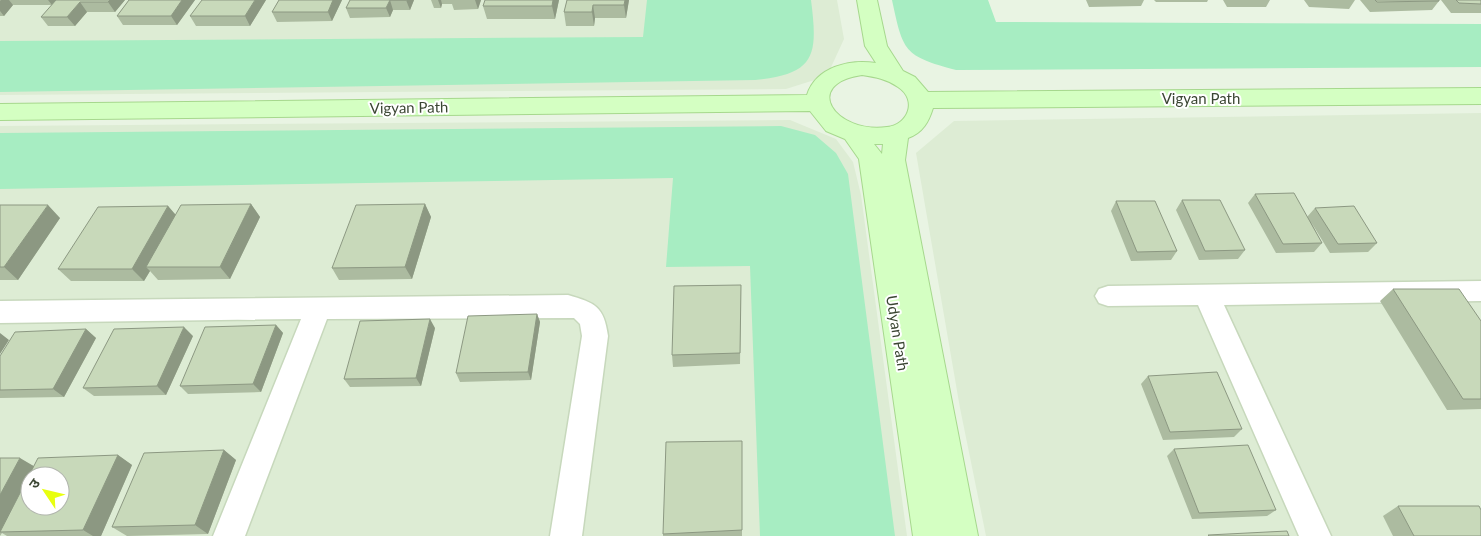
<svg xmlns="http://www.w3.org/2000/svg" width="1481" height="536" font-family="Lato,'Noto Sans Devanagari',sans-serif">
<rect width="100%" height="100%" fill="#e9f4e3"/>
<path fill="#ddecd4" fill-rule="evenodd" d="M0 0H837L844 39 827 76 786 89 0 95Z
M1481 113V536H986L960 408 916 153 954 121Z
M790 120 836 139 853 162 861 195 907 536H0V126ZM30 476H60V506H30Z"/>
<path fill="#a7edc2" d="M647 0H811C818 55 816 74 755 80L0 92V41L643 37Z
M892 0H988L996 22 1481 24V67L956 70C903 56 903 51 892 0Z
M781 126 815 135 836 153 848 174 895 536H760L750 266 666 267 673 178 0 189V133Z"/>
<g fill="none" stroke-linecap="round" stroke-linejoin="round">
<defs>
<path id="minor" d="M1481 281V301L1224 305 1331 536H1299L1198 305 1108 306 1099 303 1095 296 1099 289 1108 286Z
M568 295C595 303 604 306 608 336L582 536H550L582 336 580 324 574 318 327 319 245 536H213L301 319 0 323V301Z"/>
<path id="secondary" d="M857 0H877L887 46 903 71 915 77 928 92 1481 88V104L933 108C929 121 923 133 908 138L905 160 978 536H913L859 159 845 139 826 131 810 111 0 120V104L807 95C816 67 849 59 876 63L865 46ZM862 75C875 77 887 79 898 87 918 100 908 125 887 127 835 134 801 84 862 75ZM874 144H883L882 154Z"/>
</defs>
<use href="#minor" stroke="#c7d8bc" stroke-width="3"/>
<use href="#secondary" stroke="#a6d88d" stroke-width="2"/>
<use href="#minor" fill="#fff" fill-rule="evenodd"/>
<use href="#secondary" fill="#d4ffc2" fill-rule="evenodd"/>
</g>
<path fill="#acbba0" d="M0 0H125L115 12H87L75 26H48L41 17 52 5H13L4 16H0Z
M129 0H195L177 25H123L117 16Z
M266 0 250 26H196L190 16Z
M279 0H342L332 21 277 22 272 12Z
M350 0H414L410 10H393L390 17 350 18 346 8Z
M431 0H481L478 9 454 10 452 4H442L441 8H434Z
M559 0 555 19H487L483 6Z
M567 0H629L626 18H595L594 26H566L564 12Z
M1086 0H1144L1141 6 1089 7Z
M1154 0H1208L1207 2H1156Z
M1223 0H1270L1266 7H1227Z
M1304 0H1355L1349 9 1309 7Z
M1360 0H1439V1L1432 10 1370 12Z
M1441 0H1481V13H1451Z
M1255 194 1307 217 1315 208 1377 243 1368 252 1330 253 1311 222 1322 243 1314 252 1276 253 1248 203Z
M1182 200 1245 250 1238 259 1199 260 1176 210Z
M1116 201 1177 251 1171 260 1131 261 1111 211Z
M251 204 260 217 230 279 158 280 150 271 144 281H71L58 269 168 206 176 215Z
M425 204 431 217 412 279 339 280 332 268Z
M0 205 60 218 18 280H0Z
M741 285 740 364 673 367 672 355Z
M1393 289 1481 321V409L1447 410 1380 301Z
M537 314 540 322 531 380 460 382 456 373Z
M276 325 283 333 261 392 188 394 180 386Z
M435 328 421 386 350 387 344 379Z
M86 329 96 338 64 397 0 398V356Z
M193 336 166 395 94 396 83 388Z
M1148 376 1242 429 1234 437 1163 440 1141 384Z
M742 441V536H663V534Z
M1174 449 1276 510 1267 516 1192 519 1167 456Z
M224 450 236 460 208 534 127 536 112 527Z
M118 455 132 465 101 536H7L2 533 0 536V458L34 466Z
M1398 506 1481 536H1393L1383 516Z"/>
<path fill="#8c9882" d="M1 0H9L13 5 4 16 0 11V1Z
M48 0H56L52 5Z
M110 0H125L115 12 108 2Z
M182 0H195L177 25 171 16Z
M255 0H266L250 26 245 16Z
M333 0H342L332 21 328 12Z
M390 0 393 10 390 17 386 8Z
M406 0H414L410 10Z
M438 0H441L442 4 441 8Z
M475 0H481L478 9Z
M553 0H559L555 19 552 6Z
M625 0H629L626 18 624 5Z
M80 2 87 12 75 26 67 17Z
M593 5 595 18 594 26 592 12Z
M251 204 260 217 230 279 220 267Z
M425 204 431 217 412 279 405 267Z
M48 205 60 218 18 280 4 267Z
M168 206 179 219 146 267 150 271 144 281 132 269Z
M537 314 540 322 531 380 528 372Z
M430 319 435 328 421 386 416 378Z
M276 325 283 333 261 392 253 384Z
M184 327 193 336 166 395 157 386Z
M86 329 96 338 64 397 53 389Z
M0 333 9 340 0 354Z
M224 450 236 460 208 534 195 525Z
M118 455 132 465 101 536H93L83 530Z
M20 458 37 468 0 532V495Z"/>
<path fill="#c8d9ba" stroke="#8c9882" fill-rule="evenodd" d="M56 0H110L108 2H80L67 17H41Z
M129 0H182L171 16H117Z
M202 0H255L245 16H190Z
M279 0H333L328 12H272Z
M350 0H406H390L386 8H346Z
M485 0H553L552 6H483Z
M567 0H625L624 5H593L592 12H564Z
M1375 0H1439V1L1377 2Z
M1456 0H1481V4L1459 3Z
M1294 193 1322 243 1283 244 1255 194Z
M1182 200H1220L1245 250 1205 251Z
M1116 201H1155L1177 251 1137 252Z
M251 204 220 267H146L181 205Z
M425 204 405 267 332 268 356 205Z
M0 205H48L4 267H0Z
M168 206 132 269H58L98 207Z
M1354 206 1377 243 1338 244 1315 208Z
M741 285 740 353 672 355 674 286Z
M1393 289H1459L1481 321V399H1463Z
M537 314 528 372 456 373 468 316Z
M430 319 416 378 344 379 360 321Z
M276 325 253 384 180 386 205 327Z
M184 327 157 386 83 388 114 329Z
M86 329 53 389 0 390V356L15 332Z
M1217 372 1242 429 1170 432 1148 376Z
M742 441V530L663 534 666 442Z
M1248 445 1276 510 1199 513 1174 449Z
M224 450 195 525 112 527 144 453Z
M118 455 83 530 0 532 38 458ZM30 476H60V506H30Z
M0 458H20L0 495Z
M1398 506H1479L1481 510V536H1414Z
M1287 531 1289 536H1209L1208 535Z"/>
<g text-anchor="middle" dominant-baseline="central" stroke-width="4" stroke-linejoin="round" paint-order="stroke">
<g font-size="15" fill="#3b4633" stroke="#fff">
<text x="1201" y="98">Vigyan Path</text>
<text transform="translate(409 107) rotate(-1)">Vigyan Path</text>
<text transform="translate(898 333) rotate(81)">Udyan Path</text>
</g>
</g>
<g transform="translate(45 491) rotate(305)"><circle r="24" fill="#ffffff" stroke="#b1b5ad"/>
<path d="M0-4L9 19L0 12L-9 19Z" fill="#e8ff0f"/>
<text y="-8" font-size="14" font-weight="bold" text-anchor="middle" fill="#3b4633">उ</text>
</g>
</svg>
